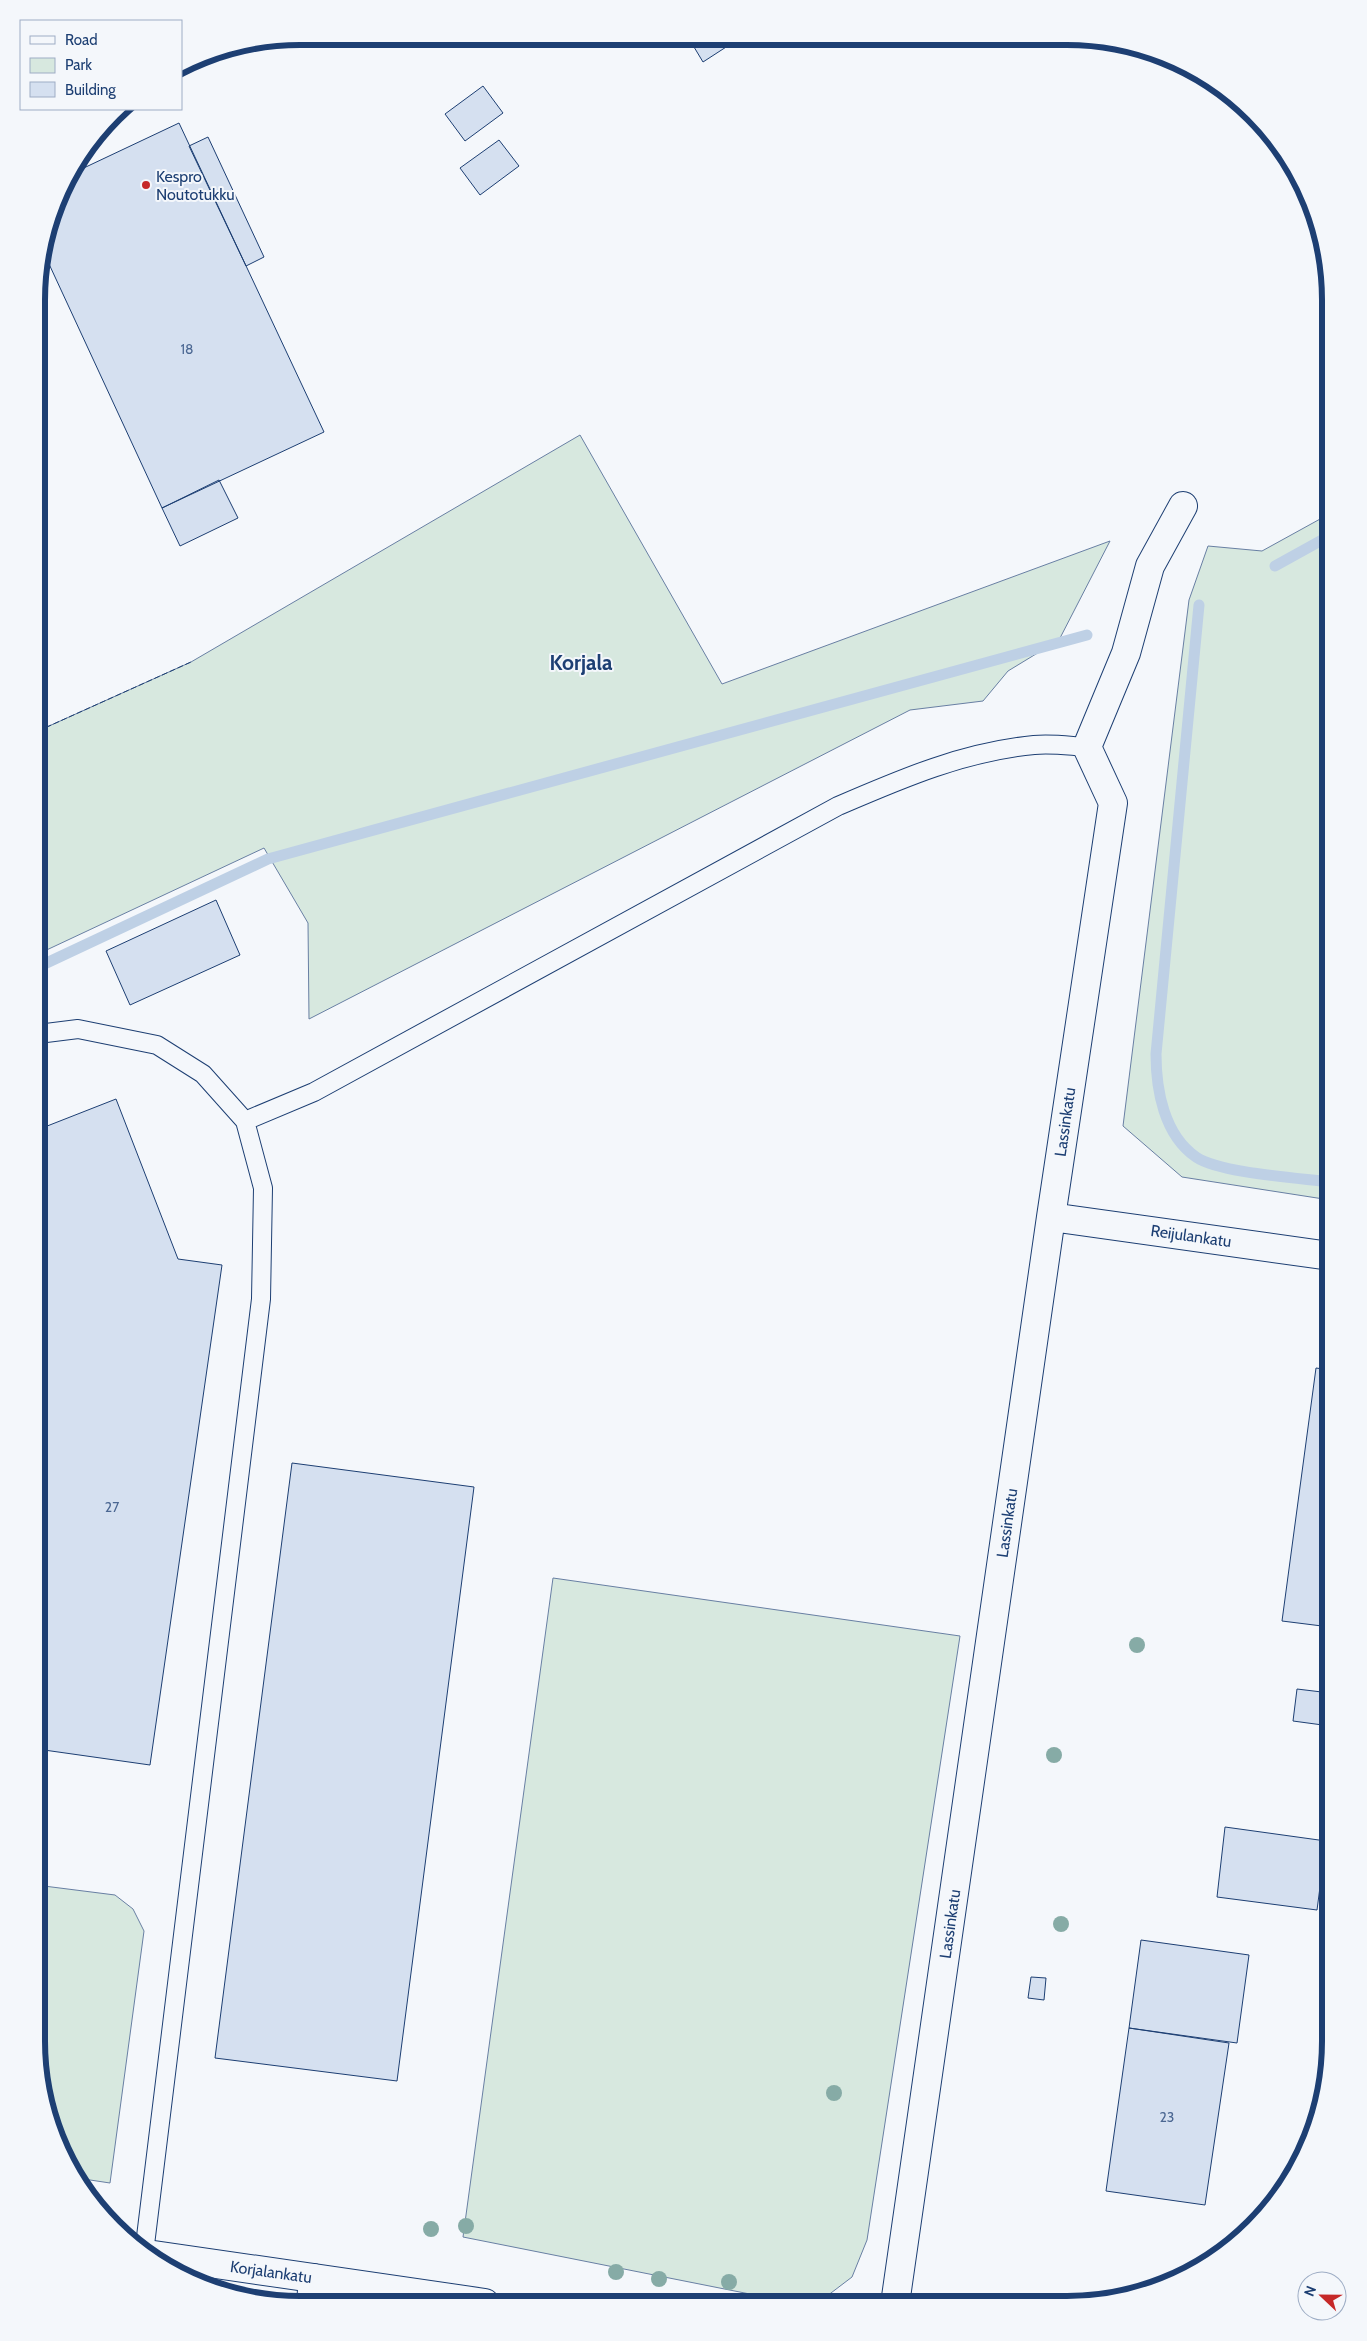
<svg xmlns="http://www.w3.org/2000/svg" width="1367" height="2341" font-family="Cabin,sans-serif">
<rect width="100%" height="100%" fill="#f4f7fb"/>
<path fill="#d7e8df" stroke="#687fa3" d="M580 435 722 684 1110 541 1059 640 1008 671 983 701 910 710 309 1019 308 923 264 848 38 954V731L191 662Z
M1331 513 1330 1200 1182 1177 1123 1126 1189 600 1208 546 1262 551Z
M553 1578 960 1636 867 2240 852 2277 827 2296 800 2304 463 2237Z
M36 1885 115 1895 133 1909 144 1931 110 2183 77 2178 56 2141 36 2041Z"/>
<g fill="none" stroke-linecap="round" stroke-linejoin="round">
<path stroke="#bed0e5" stroke-width="11" d="M1275 566 1331 535
M1199 605 1156 1054C1156 1090 1164 1135 1196 1157 1219 1173 1299 1178 1330 1182
M38 967 268 859 1087 635"/>
</g>
<path fill="#d5e0f0" stroke="#1d3f73" d="M688 37 740 38 703 62Z
M483 86 503 113 465 141 445 114Z
M1258 121 1276 140 1311 200 1313 209 1256 122Z
M179 123 324 432 162 508 43 251 64 183 71 174Z
M208 137 264 257 246 266 189 146Z
M499 140 519 166 480 195 460 168Z
M219 480 238 518 180 546 162 508Z
M216 900 240 955 130 1005 106 951Z
M116 1099 178 1259 222 1265 150 1765 37 1749V1130Z
M1316 1368 1330 1370V1627L1282 1621Z
M292 1463 474 1487 397 2081 215 2058Z
M1297 1689 1330 1693V1726L1293 1721Z
M1225 1827 1326 1841 1317 1910 1217 1897Z
M1141 1940 1249 1955 1237 2043 1129 2028Z
M1031 1977 1046 1978 1044 2000 1028 1998Z
M1129 2028 1229 2043 1205 2205 1106 2191Z"/>
<g fill="none" stroke-linecap="round" stroke-linejoin="round">
<defs>
<path id="lane" d="M38 1034 78 1029 157 1045 203 1074 245 1121 263 1188 261 1299 144 2253
M245 1121 314 1092 838 806C903 778 963 752 1034 745 1051 743 1070 746 1087 747"/>
<path id="street" d="M1051 1217 1330 1256
M311 2303 313 2278
M895 2304 1051 1217 1113 803 1087 747 1126 653 1150 566 1183 506"/>
<path id="secondary" d="M147 2254 485 2303"/>
</defs>
<use href="#lane" stroke="#1d3f73" stroke-width="20"/>
<use href="#street" stroke="#1d3f73" stroke-width="30"/>
<use href="#secondary" stroke="#1d3f73" stroke-width="30"/>
<use href="#lane" stroke="#f4f7fb" stroke-width="18"/>
<use href="#street" stroke="#f4f7fb" stroke-width="28"/>
<use href="#secondary" stroke="#f4f7fb" stroke-width="28"/>
<path stroke="#1d3f73" stroke-width="1" stroke-dasharray="6 2.5" stroke-linecap="butt" d="M38 731 191 662"/>
</g>
<g fill="#86aba6">
<circle cx="1137" cy="1645" r="8"/>
<circle cx="1054" cy="1755" r="8"/>
<circle cx="1061" cy="1924" r="8"/>
<circle cx="834" cy="2093" r="8"/>
<circle cx="466" cy="2226" r="8"/>
<circle cx="431" cy="2229" r="8"/>
<circle cx="616" cy="2272" r="8"/>
<circle cx="659" cy="2279" r="8"/>
<circle cx="729" cy="2282" r="8"/>
</g>
<circle fill="#c62828" stroke="#f4f7fb" stroke-width="2" cx="146" cy="185" r="5"/>
<g text-anchor="middle" dominant-baseline="central" stroke-width="4" stroke-linejoin="round" paint-order="stroke">
<g font-size="14" fill="#4b6792">
<text x="187" y="349">18</text>
<text x="112" y="1507">27</text>
<text x="1167" y="2117">23</text>
</g>
<g font-size="16" fill="#1d3f73" stroke="#f4f7fb" text-anchor="start">
<text x="156" y="176">Kespro<tspan x="156" dy="18">Noutotukku</tspan></text>
</g>
<g font-size="16" fill="#1d3f73" stroke="#f4f7fb">
<text transform="translate(1065 1122) rotate(-82)">Lassinkatu</text>
<text transform="translate(1191 1236) rotate(8)">Reijulankatu</text>
<text transform="translate(1007 1523) rotate(-82)">Lassinkatu</text>
<text transform="translate(950 1924) rotate(-82)">Lassinkatu</text>
<text transform="translate(271 2272) rotate(8)">Korjalankatu</text>
</g>
<g font-size="21" font-weight="bold" fill="#1d3f73" stroke="#f4f7fb">
<text x="581" y="662">Korjala</text>
</g>
</g>
<path d="M0 0H1367V2341H0ZM300 45H1067A255 255 0 0 1 1322 300V2041A255 255 0 0 1 1067 2296H300A255 255 0 0 1 45 2041V300A255 255 0 0 1 300 45Z" fill="#f4f7fb" fill-rule="evenodd"/>
<path fill="none" stroke="#1d3f73" stroke-width="6" d="M300 45H1067A255 255 0 0 1 1322 300V2041A255 255 0 0 1 1067 2296H300A255 255 0 0 1 45 2041V300A255 255 0 0 1 300 45Z"/>
<rect x="20" y="20" width="162" height="90" fill="#f4f7fb" stroke="#9eadc5"/>
<rect x="30" y="36" width="25" height="8" fill="#f4f7fb" stroke="#9eadc5"/>
<text x="65" y="45" font-size="15" fill="#1d3f73">Road</text>
<rect x="30" y="58" width="25" height="15" fill="#d7e8df" stroke="#9eadc5"/>
<text x="65" y="70" font-size="15" fill="#1d3f73">Park</text>
<rect x="30" y="82" width="25" height="15" fill="#d5e0f0" stroke="#9eadc5"/>
<text x="65" y="95" font-size="15" fill="#1d3f73">Building</text>
<g transform="translate(1322 2296) rotate(292)"><circle r="24" fill="#f4f7fb" stroke="#9eadc5"/>
<path d="M0-4L9 19L0 12L-9 19Z" fill="#c62828"/>
<text y="-8" font-size="14" font-weight="bold" text-anchor="middle" fill="#1d3f73">N</text>
</g>
</svg>
